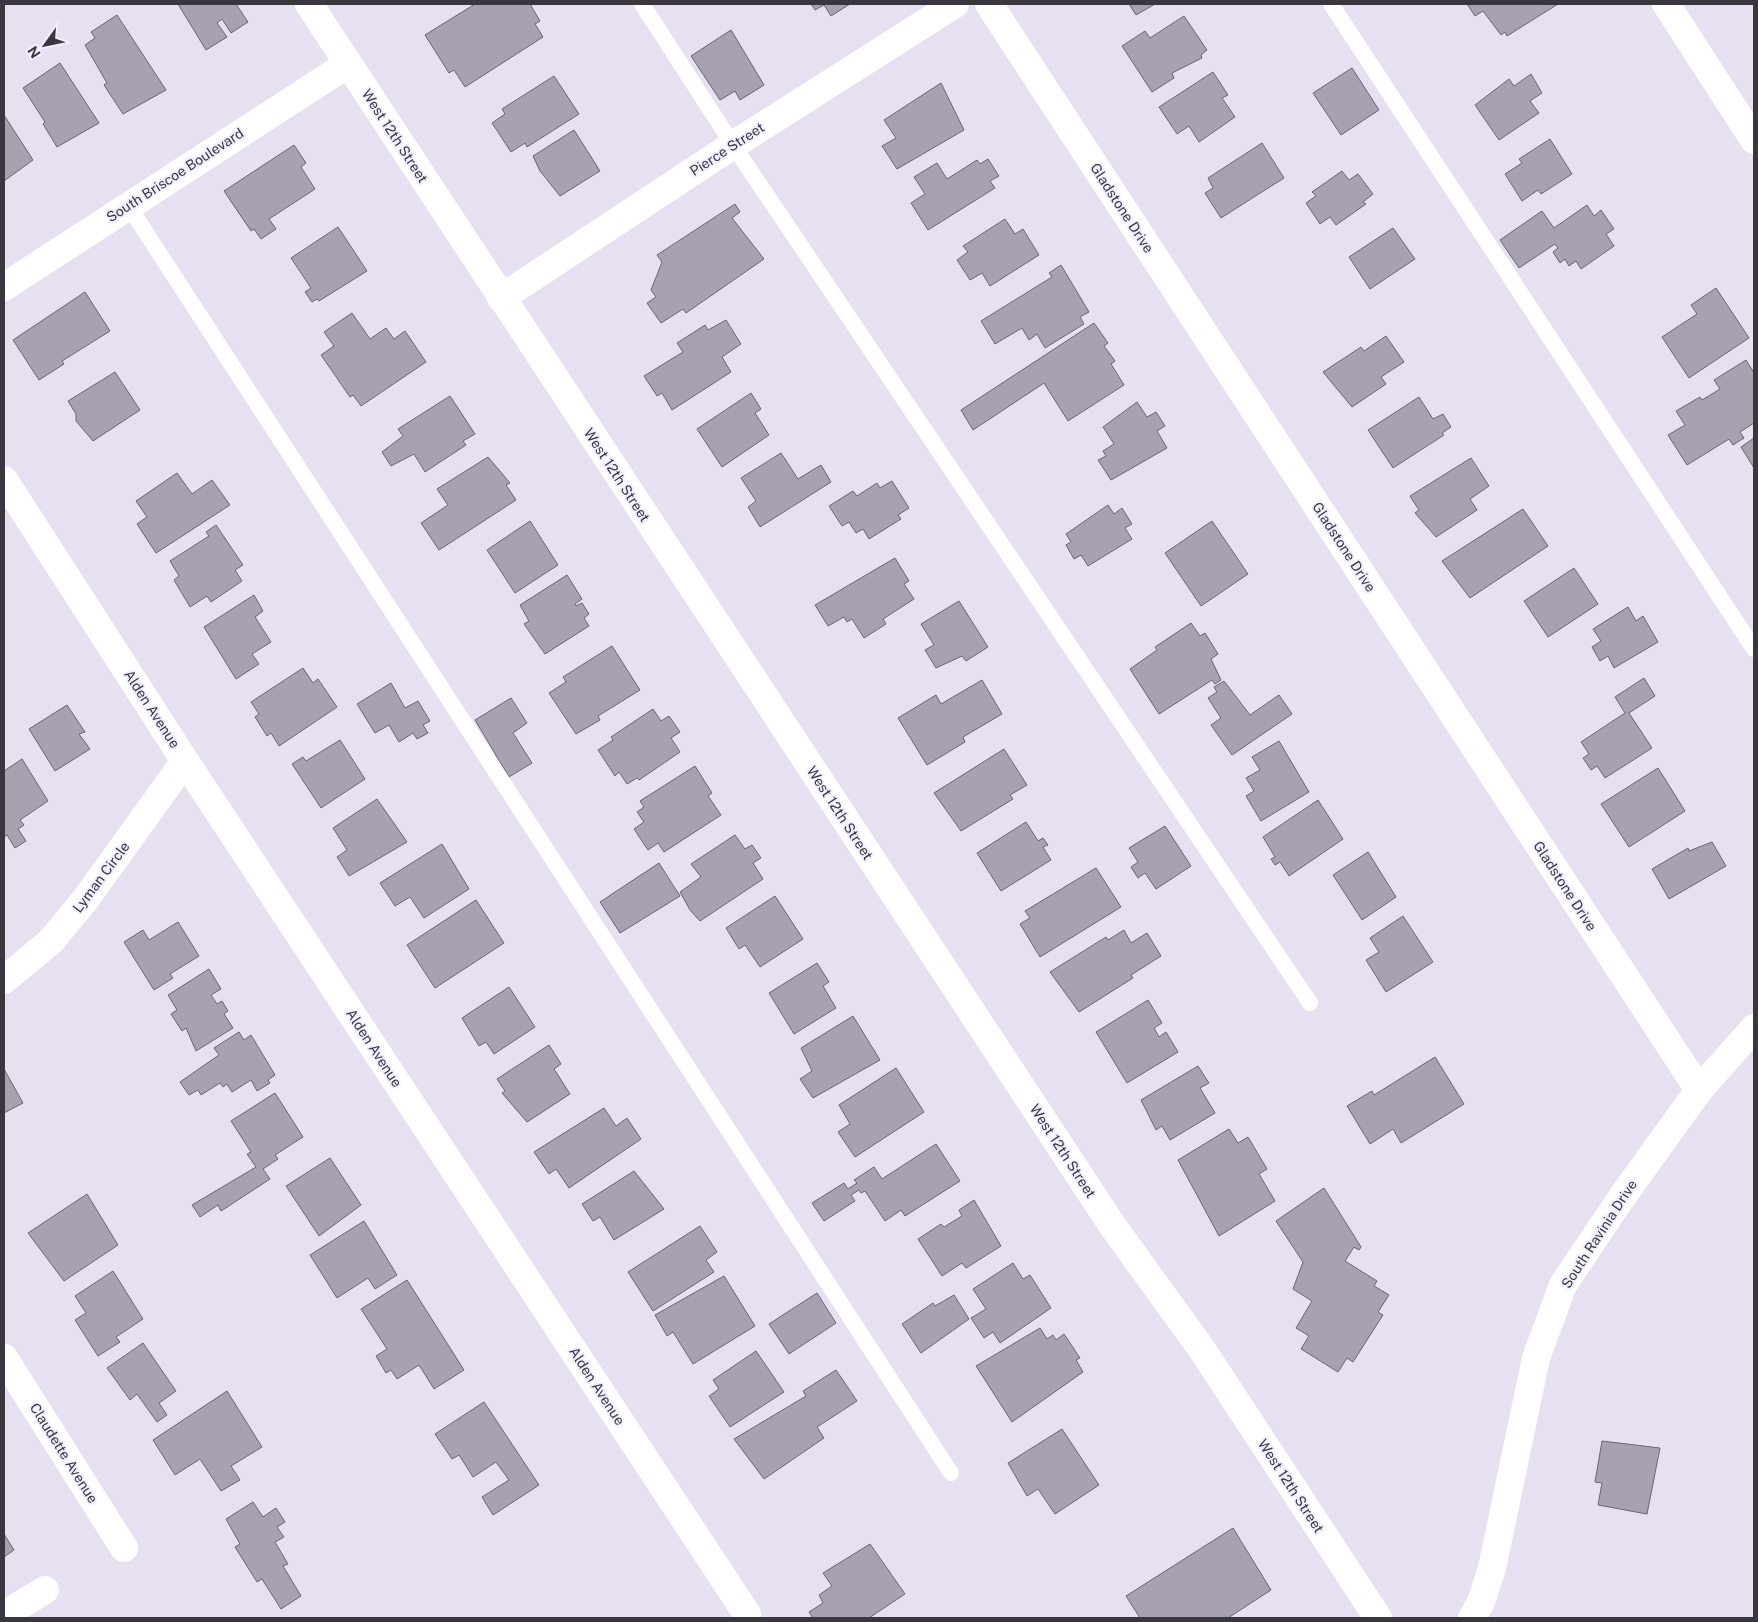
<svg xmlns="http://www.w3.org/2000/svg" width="1758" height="1622" font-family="'Public Sans',sans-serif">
<rect width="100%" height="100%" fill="#e6e0f1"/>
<path fill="#a7a1b1" stroke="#6a6573" d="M178 4H236L248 22 231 33 222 19 217 23 227 37 206 50Z
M475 4H530L540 21 535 24 543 37 465 87 454 70 449 73 425 35Z
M811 4H850L831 16 824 5 815 10Z
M1129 4H1155L1136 15Z
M1467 4H1558L1507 36 1505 32 1501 35 1483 11 1475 16Z
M117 15 166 90 123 114 104 85 107 83 85 45 95 38 91 32Z
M1184 16 1207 50 1201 55 1202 58 1172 73 1174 78 1152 92 1122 46 1145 31 1150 38Z
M731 30 764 85 740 100 735 91 720 100 691 56Z
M60 63 99 123 57 147 43 124 45 122 23 88Z
M1352 68 1379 110 1341 135 1313 93Z
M1213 72 1228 95 1222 98 1235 117 1199 142 1189 126 1177 134 1159 107Z
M1531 74 1542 93 1530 101 1539 113 1499 140 1475 105 1509 79 1514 86Z
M554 76 579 114 527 147 525 143 511 152 492 123 505 114 502 109Z
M941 83 964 130 897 169 882 146 896 138 884 120Z
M4 115 33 160 4 181Z
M574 130 600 171 560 196 540 171 533 156Z
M1550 139 1572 174 1541 194 1538 190 1522 201 1505 174 1522 163 1519 159Z
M1262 143 1284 178 1221 218 1205 193 1213 188 1208 178Z
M294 145 306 163 301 167 315 189 269 219 276 229 261 239 254 229 251 231 224 191Z
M988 159 999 176 990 181 995 188 928 230 911 203 925 194 914 177 937 163 947 179 977 160 980 164Z
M1342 171 1349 180 1358 174 1373 194 1363 202 1366 204 1336 225 1330 217 1320 224 1306 203 1316 196 1312 192Z
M735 204 740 212 732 218 764 259 686 313 683 309 661 323 647 303 656 297 651 290 662 262 657 255Z
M1587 205 1594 216 1601 210 1614 229 1606 234 1614 246 1581 269 1576 261 1569 266 1565 259 1560 263 1553 252 1558 248 1555 244 1519 268 1500 240 1542 211 1554 228Z
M1005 219 1015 234 1023 229 1039 255 990 286 982 273 970 280 957 260 968 252 963 246Z
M338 227 367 271 319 301 317 299 312 302 305 292 311 288 291 258Z
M1393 228 1415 259 1370 289 1349 257Z
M1061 265 1089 312 1080 317 1084 324 1045 348 1037 334 1029 340 1022 328 995 344 981 321 1052 277 1049 273Z
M1716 288 1749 338 1689 378 1662 337 1697 314 1691 305Z
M85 292 110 331 62 361 64 364 39 380 13 340Z
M352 313 370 339 386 328 394 339 405 331 426 362 361 406 353 395 350 397 321 355 334 346 324 332Z
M726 320 741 344 722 357 731 372 672 410 662 393 657 396 644 376 683 352 677 343 705 325 708 330Z
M1094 323 1108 343 1104 346 1115 361 1111 364 1124 385 1068 421 1044 383 973 430 961 410Z
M1386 336 1404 362 1381 377 1386 384 1352 407 1323 372 1361 347 1364 351Z
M1746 360 1754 373V423L1740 432 1744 438 1733 445 1729 439 1687 465 1668 435 1685 425 1676 411 1700 397 1702 400 1720 389 1714 380Z
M115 372 140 410 93 441 76 421V414L68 401Z
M751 393 761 409 755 413 769 435 722 467 697 429Z
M450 396 475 434 463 441 466 445 425 472 414 454 391 466 382 452 403 436 398 429Z
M1419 397 1433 419 1443 414 1451 427 1442 433 1444 435 1393 468 1368 430Z
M1137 402 1147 417 1156 412 1165 426 1157 431 1167 448 1111 480 1098 460 1106 456 1103 451 1114 444 1103 427Z
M1754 438V468L1741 447Z
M781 453 798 479 821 465 831 482 760 527 748 507 756 501 741 478Z
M488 457 510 483 506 485 516 500 439 550 421 523 448 505 437 489Z
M1471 458 1489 486 1470 499 1477 510 1436 537 1415 513 1419 510 1410 496Z
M177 473 192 494 212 480 230 505 156 553 137 524 147 517 136 501Z
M892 481 909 508 898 515 901 519 869 539 863 529 856 533 849 522 842 526 829 506 853 491 857 496 877 483 880 488Z
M1108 505 1114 514 1122 508 1132 524 1125 528 1132 539 1088 566 1081 555 1074 559 1066 545 1071 542 1066 534Z
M1523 509 1548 546 1470 598 1442 561Z
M530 521 558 565 515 593 487 550Z
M1212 521 1248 574 1201 606 1165 553Z
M216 525 243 565 235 570 242 581 211 602 207 596 190 607 174 580 179 576 170 561 209 536 206 532Z
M895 558 909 581 904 584 914 599 883 619 886 624 864 638 852 619 847 622 844 617 828 626 815 605Z
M1574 568 1598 604 1548 637 1524 601Z
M567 575 582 599 575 604 576 606 582 603 589 614 584 618 589 626 545 654 524 624 529 621 520 605Z
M254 595 263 611 255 617 271 642 252 654 259 664 236 679 204 627Z
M959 601 988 647 966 661 962 656 936 668 925 650 934 645 921 624Z
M1628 607 1636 621 1643 616 1658 642 1614 668 1608 656 1600 661 1592 647 1601 641 1593 629Z
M1191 623 1200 636 1205 633 1218 654 1211 659 1221 680 1215 684 1212 680 1159 714 1130 669 1157 650 1155 647Z
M612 646 640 690 598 716 600 720 576 734 549 693 566 682 563 677Z
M303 668 313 683 318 679 337 707 279 746 271 733 267 736 255 717 259 714 251 702Z
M1644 678 1655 696 1629 713 1652 748 1605 778 1597 766 1591 770 1583 758 1589 754 1581 742 1625 713 1615 697Z
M982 680 1002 714 963 737 965 742 927 765 898 718 936 695 941 704Z
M1224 681 1250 715 1279 695 1292 714 1232 755 1211 725 1221 718 1208 698 1217 692 1214 687Z
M391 683 405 708 418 701 430 721 423 725 428 733 417 739 413 733 399 742 389 725 375 733 357 704Z
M511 698 527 723 513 733 532 763 509 777 475 720Z
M67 705 85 732 79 734 90 749 55 771 29 729Z
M653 709 661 721 669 716 680 732 671 738 680 752 639 780 637 778 627 784 619 772 615 776 598 750 613 740 611 737Z
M340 740 365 779 321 808 292 764 303 757 306 761Z
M1279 741 1309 792 1261 821 1246 796 1254 791 1246 778 1260 770 1252 757Z
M1004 749 1027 785 1010 795 1013 799 961 831 934 793Z
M22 759 48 801 20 820 24 825 18 829 26 841 15 848 7 835 4 837V771Z
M695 766 712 793 708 796 721 815 664 852 658 843 648 850 634 829 644 822 637 812 644 807 640 801Z
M1658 768 1685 811 1629 847 1601 804Z
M377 799 407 842 349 876 337 857 347 850 333 828Z
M1318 800 1343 839 1289 876 1280 862 1275 865 1271 859 1275 857 1263 837Z
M1026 822 1038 841 1043 838 1048 845 1043 847 1051 860 1001 891 977 853Z
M1165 826 1191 866 1156 889 1145 873 1138 878 1131 867 1138 862 1129 848Z
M735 835 745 849 752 845 761 858 753 863 763 879 700 921 690 910 680 892 701 877 691 864Z
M1712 842 1726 866 1669 899 1652 869 1688 848 1689 851Z
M442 844 469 889 424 918 410 897 395 906 380 883Z
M1368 852 1396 897 1362 920 1333 875Z
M659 863 680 896 620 933 600 902Z
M1096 868 1121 907 1040 957 1020 924 1030 918 1025 911Z
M775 896 803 939 760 967 745 945 739 949 726 928Z
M476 900 504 943 435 988 407 945Z
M1403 916 1433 962 1386 992 1366 960 1379 952 1370 938Z
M178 922 199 956 170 974 173 978 154 990 124 942 143 930 149 940Z
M1124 930 1131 943 1147 933 1161 956 1131 975 1133 978 1079 1012 1050 972 1106 937 1108 940Z
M817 963 829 982 823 986 836 1008 794 1034 769 993Z
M209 969 221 989 211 995 217 1004 222 1001 228 1011 224 1014 233 1028 196 1051 186 1028 182 1031 171 1014 177 1010 168 995Z
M509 987 535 1027 494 1054 486 1042 479 1046 462 1018Z
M1148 1000 1162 1023 1154 1028 1159 1037 1166 1032 1178 1052 1127 1083 1096 1032Z
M853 1016 880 1060 813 1098 800 1079 812 1071 801 1048Z
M239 1032 244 1040 251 1035 275 1075 268 1080 270 1083 257 1091 251 1080 232 1092 227 1084 223 1087 220 1083 201 1095 198 1090 189 1095 180 1082 219 1055 214 1048Z
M549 1045 561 1064 554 1069 570 1094 527 1122 502 1093 505 1091 497 1079Z
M1435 1057 1464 1104 1401 1143 1393 1129 1370 1144 1347 1106 1372 1091 1374 1095Z
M1198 1066 1209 1083 1200 1088 1215 1113 1170 1140 1162 1126 1156 1130 1141 1100Z
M896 1068 924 1112 855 1157 838 1132 850 1124 839 1105Z
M4 1069 23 1103 4 1113Z
M275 1093 303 1137 275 1155 278 1159 263 1169 270 1179 221 1211 218 1205 200 1217 192 1205 256 1167 247 1154 251 1152 231 1121Z
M604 1108 616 1126 627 1118 641 1139 569 1188 556 1169 549 1174 534 1152Z
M1229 1129 1238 1143 1248 1137 1267 1169 1259 1174 1275 1201 1219 1236 1178 1160Z
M936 1144 960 1181 905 1216 901 1210 885 1221 865 1191 861 1193 859 1190 851 1195 855 1201 824 1221 812 1203 844 1183 848 1189 857 1183 854 1180 874 1167 882 1179Z
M330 1158 361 1205 319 1236 286 1186Z
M634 1171 664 1209 614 1240 600 1217 593 1221 582 1204Z
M1324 1188 1361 1247 1359 1250 1354 1247 1345 1261 1377 1281 1374 1286 1389 1295 1378 1312 1383 1315 1353 1362 1347 1358 1338 1372 1301 1349 1309 1336 1296 1328 1312 1301 1293 1289 1303 1262 1276 1221Z
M87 1194 118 1245 64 1281 28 1233Z
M974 1200 1001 1246 966 1268 962 1263 942 1276 918 1239 941 1224 944 1227 962 1216 959 1210Z
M364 1221 397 1275 375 1289 368 1278 337 1298 310 1255Z
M700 1226 717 1252 706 1260 714 1272 653 1311 628 1272Z
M1013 1263 1023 1279 1030 1275 1051 1308 1000 1343 993 1332 984 1338 971 1318 986 1309 973 1289Z
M113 1271 143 1319 116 1337 120 1342 98 1356 75 1320 86 1313 75 1296Z
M724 1276 755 1326 693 1364 673 1332 667 1336 655 1315Z
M407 1280 464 1370 434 1389 419 1365 397 1379 391 1370 386 1373 376 1356 387 1349 361 1309Z
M817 1293 836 1323 789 1354 769 1324Z
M954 1295 969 1319 921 1353 902 1324 933 1303 935 1306Z
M1040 1328 1047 1339 1053 1335 1056 1340 1064 1334 1080 1358 1076 1360 1083 1372 1012 1422 976 1366Z
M143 1343 176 1391 159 1403 167 1415 157 1422 137 1394 130 1400 107 1368Z
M756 1351 784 1392 730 1427 709 1396 719 1389 713 1380Z
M836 1370 857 1401 817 1427 824 1438 764 1479 734 1439 806 1396 803 1391Z
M227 1391 262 1447 231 1466 240 1480 221 1491 200 1459 175 1475 153 1440Z
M484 1402 539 1485 493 1515 482 1497 509 1480 496 1462 473 1477 459 1455 452 1459 435 1434Z
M1062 1429 1099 1485 1055 1514 1038 1489 1027 1496 1008 1463Z
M1602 1441 1660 1448 1647 1514 1598 1505 1602 1483 1595 1482Z
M253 1502 263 1517 276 1508 285 1522 277 1527 284 1537 275 1542 288 1564 283 1566 301 1596 281 1609 262 1579 257 1582 235 1547 240 1544 226 1519Z
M1233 1528 1271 1590 1228 1618H1140L1126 1596Z
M4 1534 14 1550 4 1557Z
M870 1544 905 1594 869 1618H813L809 1612 823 1603 819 1595 832 1586 823 1573Z"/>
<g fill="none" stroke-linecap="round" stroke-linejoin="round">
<path stroke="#fff" stroke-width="16" d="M642 4 733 145 1310 1003
M1331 4 1754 649
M128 205 951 1473"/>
<path stroke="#fff" stroke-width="28" d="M989 4 1699 1090
M1666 4 1754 140
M4 287 348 64
M501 298 733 145 955 4
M4 480 185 761 747 1614
M4 980 51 941 85 900 185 761
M4 1358 124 1548
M4 1615 45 1590"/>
<path stroke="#fff" stroke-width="28" d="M309 4 1112 1225 1203 1351 1378 1618
M1472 1618 1481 1602 1492 1568 1536 1358 1563 1285 1622 1197 1699 1090 1754 1028"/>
</g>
<g text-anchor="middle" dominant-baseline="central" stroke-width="4" stroke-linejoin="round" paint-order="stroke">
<g font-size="14" fill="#39373d" stroke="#f3eeff">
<text transform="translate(395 136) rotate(57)">West 12th Street</text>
<text transform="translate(727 149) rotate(-33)">Pierce Street</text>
<text transform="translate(175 175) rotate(-33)">South Briscoe Boulevard</text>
<text transform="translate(1122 208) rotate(57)">Gladstone Drive</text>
<text transform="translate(617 475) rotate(57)">West 12th Street</text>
<text transform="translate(1344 547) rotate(57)">Gladstone Drive</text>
<text transform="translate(152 709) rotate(57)">Alden Avenue</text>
<text transform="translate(840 813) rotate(57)">West 12th Street</text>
<text transform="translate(101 877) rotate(-53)">Lyman Circle</text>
<text transform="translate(1565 886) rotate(57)">Gladstone Drive</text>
<text transform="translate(374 1048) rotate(57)">Alden Avenue</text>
<text transform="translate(1063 1151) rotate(57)">West 12th Street</text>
<text transform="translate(1599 1234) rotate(-57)">South Ravinia Drive</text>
<text transform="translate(597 1386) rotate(57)">Alden Avenue</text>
<text transform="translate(64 1453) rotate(58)">Claudette Avenue</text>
<text transform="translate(1291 1486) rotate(57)">West 12th Street</text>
</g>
</g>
<rect width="1758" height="1622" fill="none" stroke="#39373d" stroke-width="10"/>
<g transform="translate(45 45) rotate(237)" stroke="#f3eeff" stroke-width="4" paint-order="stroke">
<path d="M0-4L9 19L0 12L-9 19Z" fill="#39373d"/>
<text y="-8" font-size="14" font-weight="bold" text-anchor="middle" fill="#39373d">N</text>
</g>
</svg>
